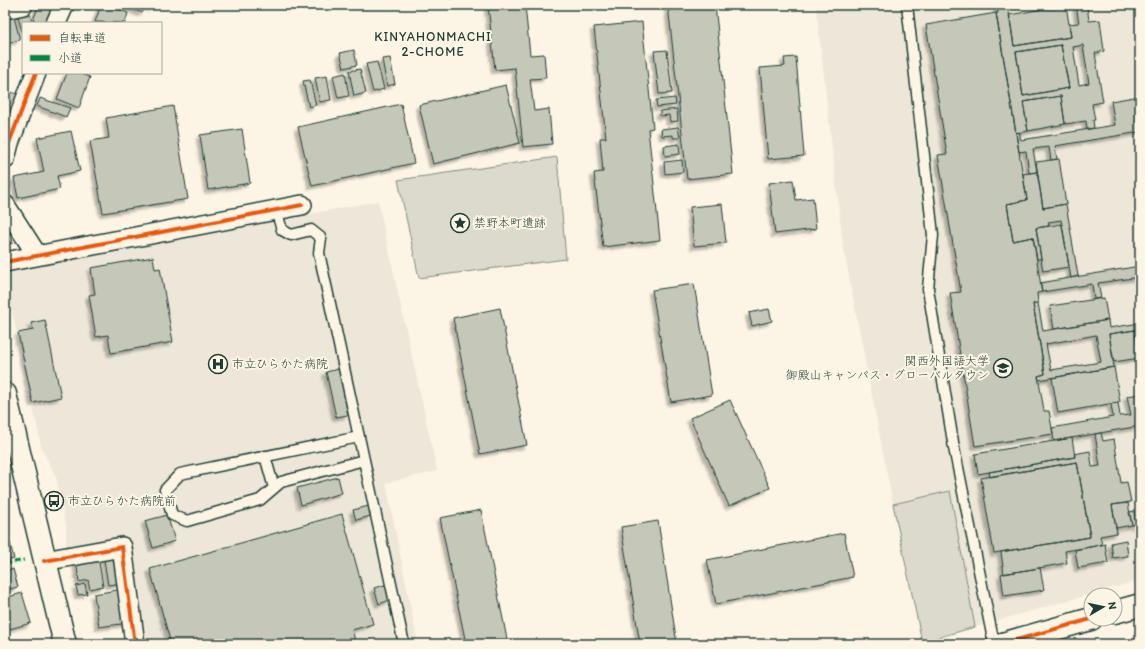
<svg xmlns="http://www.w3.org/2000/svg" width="1145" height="649" font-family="Itim,'Klee One',sans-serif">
<defs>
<filter id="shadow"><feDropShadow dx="-3.5" dy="3.5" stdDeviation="1" flood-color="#0004"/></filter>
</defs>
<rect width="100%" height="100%" fill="#fcf5e5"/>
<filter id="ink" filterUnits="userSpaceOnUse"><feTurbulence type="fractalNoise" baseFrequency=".025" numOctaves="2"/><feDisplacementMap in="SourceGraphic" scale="8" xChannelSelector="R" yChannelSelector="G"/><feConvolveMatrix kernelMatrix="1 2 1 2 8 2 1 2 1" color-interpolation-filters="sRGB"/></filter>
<g filter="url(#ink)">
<path fill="#ece7d8" d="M816 5H1140V580L975 627 950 491 893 504 843 246Z
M378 201 437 471 386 483 418 644H140L130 557 125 537 66 549V526L56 477 42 449 5 279V272Z"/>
<path fill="#dcdacc" stroke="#7e8c80" d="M557 157 566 259 419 278 398 180Z
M950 491 975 627 922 642 893 504Z"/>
<path fill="#c5c7b9" stroke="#1f3d34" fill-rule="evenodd" filter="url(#shadow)" d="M39 5H58L51 23H40L33 20Z
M101 5H106L128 13 125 23 95 22Z
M129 5H153L152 8 146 6 142 13 128 7Z
M488 5H525L530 55 544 54 546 78 530 79 534 111 549 109 552 144 523 147 515 68 495 70Z
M668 5H715L733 174 687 179Z
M997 5H1008L1014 46 1071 37 1069 24 1079 23 1076 5H1087L1089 21 1100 20 1104 51 1095 53 1103 102 1092 104 1095 120H1093L1094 128 1087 129 1086 121 1065 124 1061 96 1023 102 1028 131 1016 133 996 13H998ZM1061 45 1069 88 1023 96 1016 52ZM1083 45 1089 83 1079 85 1073 47Z
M1066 5 1071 37 1014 46 1009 15Z
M29 10 32 23H23V37L17 12Z
M13 13 20 40 6 43 5 15Z
M996 13 1027 200 1007 204 1013 241 1033 237 1042 292 1037 293 1038 303 1033 304 1045 374 1038 376 1044 411H1049L1053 434 975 446 950 293 961 292 938 155 947 154 926 25Z
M642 22 653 128 648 129 660 240 603 247 594 173 603 172 600 138H606L594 27Z
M1061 45 1069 88 1023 96 1016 52Z
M354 50 357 65 344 68 340 53Z
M667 50 672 93 659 94 654 51Z
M796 57 804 156 768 159 760 68 785 66 784 58Z
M390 58 395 84 387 86 382 59Z
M377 62 384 89 373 92 366 64Z
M360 69 366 93 354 96 349 71Z
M67 73H79L90 77 79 108 57 99Z
M345 73 349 96 338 98 333 76Z
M327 76 331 100 320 102 315 78Z
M310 80 316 105 309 107 303 81Z
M506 85 520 143 433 164 419 105Z
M8 91 20 95 10 124 5 122V99Z
M1061 96 1065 124 1028 131 1023 102Z
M1140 96V132L1055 146 1057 159 1051 160 1049 147 1033 149 1037 172 1029 173 1026 151 1019 152 1016 133 1019 132 1021 140 1115 125 1111 101Z
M40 98 70 108 66 117 37 106Z
M675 98 676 105 657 107 656 100Z
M401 104 414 163 312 186 298 127Z
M173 106 188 199 103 213 90 141 109 138 106 118Z
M677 109 678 121 670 122 669 115 660 116V111Z
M678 127 680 138H673V135L662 136 661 129Z
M242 129 250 183 208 190 200 135Z
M71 131 80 171 57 176 60 189 18 198 14 178 44 172 37 138Z
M679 144 680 154 665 156 664 146Z
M1059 159 1066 204 1043 208 1036 162Z
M682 160 683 172 665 174 664 162Z
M1037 172 1043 208 1066 204 1078 276 1071 278 1061 220 1048 222 1049 226 1036 228 1041 259H1037L1033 237 1013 241 1007 204 1027 200 1023 174Z
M793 180 796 200 813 198 816 229 775 234 769 183Z
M722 204 726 243 694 246 690 207Z
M8 218 13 243 5 245V219Z
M1062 224 1069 267 1043 271 1036 228Z
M153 257 155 269 160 268 173 342 111 353 108 335 96 337 89 295 95 294 91 268Z
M1140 266V277L1098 283 1101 298 1094 299 1092 284 1042 292 1040 283Z
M694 284 712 395 671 402 652 290Z
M1104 298 1108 320 1054 329 1050 306Z
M1038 303 1043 331 1108 320 1109 328 1140 323V361L1135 330 1109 334 1114 367 1039 380 1038 376 1045 374 1033 304ZM1096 335 1101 362 1051 370 1046 344Z
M500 308 527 445 480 454 453 318Z
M769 309 772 321 752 326 749 313Z
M45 320 61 397 33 403 18 333 33 330 31 323Z
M1135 330 1139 358 1114 362 1109 334Z
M1114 367 1120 402 1058 413 1052 378Z
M339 369 348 415 336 417 326 372Z
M1140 394V426L1054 441 1052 428 1113 417 1111 404 1118 403 1120 416 1131 415 1127 396Z
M730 400 770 488 729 506 690 418Z
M1101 433 1103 441 1114 439 1121 483 1127 482 1131 502 1112 505 1117 533 1100 536 1102 545 1065 551 1067 563 1004 574 1001 552 1090 537 1077 462 990 477 989 472 1075 457 1074 454 1090 451 1092 467 1100 466 1095 434Z
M1072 438 1075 457 978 474 975 454Z
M1077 462 1090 537 994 553 981 478Z
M338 477 342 493 301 505 297 488Z
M1128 503 1132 525 1116 528 1112 505Z
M369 506 371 516 356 520 353 510Z
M481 510 508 644H466L440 518Z
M1134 511 1136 525H1132L1129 512Z
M342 514 373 624 352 630 356 644H171L150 569Z
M167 515 175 541 153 548 145 521Z
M658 521 677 644H640L621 527Z
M844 533 853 577 716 604 707 560Z
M1126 540 1128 556 1113 558 1111 543Z
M10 543 14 559 5 561V544Z
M1105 544 1108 563 1078 568 1075 550Z
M117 552 122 583 108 585 103 554Z
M98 556 103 586 90 589 88 580 79 582 76 560Z
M1040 568 1044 590 1004 596 1001 574Z
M13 569 18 587 5 590V571Z
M85 584 87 594 78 595 76 586Z
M385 585 390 600 379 604 374 588Z
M123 589 128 623 99 627 94 594Z
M22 593 31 623 6 630 5 598Z
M1140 638V644H1135L1134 640Z"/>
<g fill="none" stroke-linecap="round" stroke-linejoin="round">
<defs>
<path id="lane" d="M907 5 933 235 928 289 954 448 994 644
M276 210 282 230 291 235 311 230 321 238 319 253 404 644
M359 437 180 474 165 490 172 515 187 521 260 500 281 482 364 460
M265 456 274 488"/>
<path id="street" d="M5 9 23 5
M56 23 64 5
M5 159 9 143 36 73
M5 205 37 255
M5 262 302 205
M44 561 122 547 135 644"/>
<path id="secondary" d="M5 394 65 644
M1115 612 1140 605
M1002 644 1091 619"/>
</defs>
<use href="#lane" stroke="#1f3d34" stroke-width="13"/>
<use href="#street" stroke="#1f3d34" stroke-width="22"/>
<use href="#secondary" stroke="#1f3d34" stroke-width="25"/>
<use href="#lane" stroke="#fcf5e5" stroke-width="10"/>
<use href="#street" stroke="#fcf5e5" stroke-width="19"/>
<use href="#secondary" stroke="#fcf5e5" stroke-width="22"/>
<path stroke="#00873e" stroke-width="3" stroke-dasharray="6 3" stroke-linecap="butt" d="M5 564 24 560"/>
<defs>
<path id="cycleway" d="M5 159 9 143 36 73
M5 262 302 205
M44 561 122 547 135 644
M1002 644 1091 619"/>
</defs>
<use href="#cycleway" stroke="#fcf5e5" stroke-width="6"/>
<use href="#cycleway" stroke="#e8590c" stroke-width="4"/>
</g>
</g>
<defs>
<symbol id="sight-ring" viewBox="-11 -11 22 22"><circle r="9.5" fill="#fcf5e5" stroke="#1f3d34" stroke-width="1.5"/><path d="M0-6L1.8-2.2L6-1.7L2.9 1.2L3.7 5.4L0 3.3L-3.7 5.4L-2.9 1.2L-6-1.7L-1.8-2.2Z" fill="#1f3d34"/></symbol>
<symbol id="hospital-ring" viewBox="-11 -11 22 22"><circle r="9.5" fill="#fcf5e5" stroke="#1f3d34" stroke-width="1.5"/><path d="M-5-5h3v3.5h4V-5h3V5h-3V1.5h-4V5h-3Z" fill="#1f3d34"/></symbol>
<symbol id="university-ring" viewBox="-11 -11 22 22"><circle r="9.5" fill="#fcf5e5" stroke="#1f3d34" stroke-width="1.5"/><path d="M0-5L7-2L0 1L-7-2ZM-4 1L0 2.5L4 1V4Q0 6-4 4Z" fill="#1f3d34"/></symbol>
<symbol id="bus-ring" viewBox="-11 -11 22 22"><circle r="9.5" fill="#fcf5e5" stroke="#1f3d34" stroke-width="1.5"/><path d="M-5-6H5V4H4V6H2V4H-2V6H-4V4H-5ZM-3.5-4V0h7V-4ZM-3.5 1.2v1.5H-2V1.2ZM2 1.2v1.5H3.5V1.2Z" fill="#1f3d34"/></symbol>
</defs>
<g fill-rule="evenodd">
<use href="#sight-ring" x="449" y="212" width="22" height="22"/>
<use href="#hospital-ring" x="207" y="353" width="22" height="22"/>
<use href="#university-ring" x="992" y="357" width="22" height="22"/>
<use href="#bus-ring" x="43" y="490" width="22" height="22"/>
</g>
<g text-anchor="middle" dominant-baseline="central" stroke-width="4" stroke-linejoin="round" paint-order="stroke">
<g font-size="12" fill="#1f3d34" stroke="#fcf5e5" text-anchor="start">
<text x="474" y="223">禁野本町遺跡</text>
<text x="989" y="361" text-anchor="end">関西外国語大学<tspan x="989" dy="14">御殿山キャンパス・グローバルタウン</tspan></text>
<text x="232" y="364">市立ひらかた病院</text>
<text x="68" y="501">市立ひらかた病院前</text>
</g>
<g font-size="13" letter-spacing="1" fill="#1f3d34" stroke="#fcf5e5">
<text x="433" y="36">KINYAHONMACHI<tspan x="433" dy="15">2-CHOME</tspan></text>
</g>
</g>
<rect width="1145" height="649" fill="none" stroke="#fcf5e5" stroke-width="20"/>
<rect x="10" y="10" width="1125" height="629" fill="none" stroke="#1f3d34" stroke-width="1.5" filter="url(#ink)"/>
<rect x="22" y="22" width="140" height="52" fill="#fcf5e5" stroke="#a4ab9e"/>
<rect x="30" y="35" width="20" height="6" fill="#e8590c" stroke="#a4ab9e"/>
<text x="58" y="42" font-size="12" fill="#1f3d34">自転車道</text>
<rect x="30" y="55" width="20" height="6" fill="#00873e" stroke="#a4ab9e"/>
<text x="58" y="62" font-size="12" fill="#1f3d34">小道</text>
<g transform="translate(1103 607) rotate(81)"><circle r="19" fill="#fcf5e5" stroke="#a4ab9e"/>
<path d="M0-3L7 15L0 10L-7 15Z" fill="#1f3d34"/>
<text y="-6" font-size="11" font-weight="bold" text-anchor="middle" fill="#1f3d34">N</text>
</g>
</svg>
